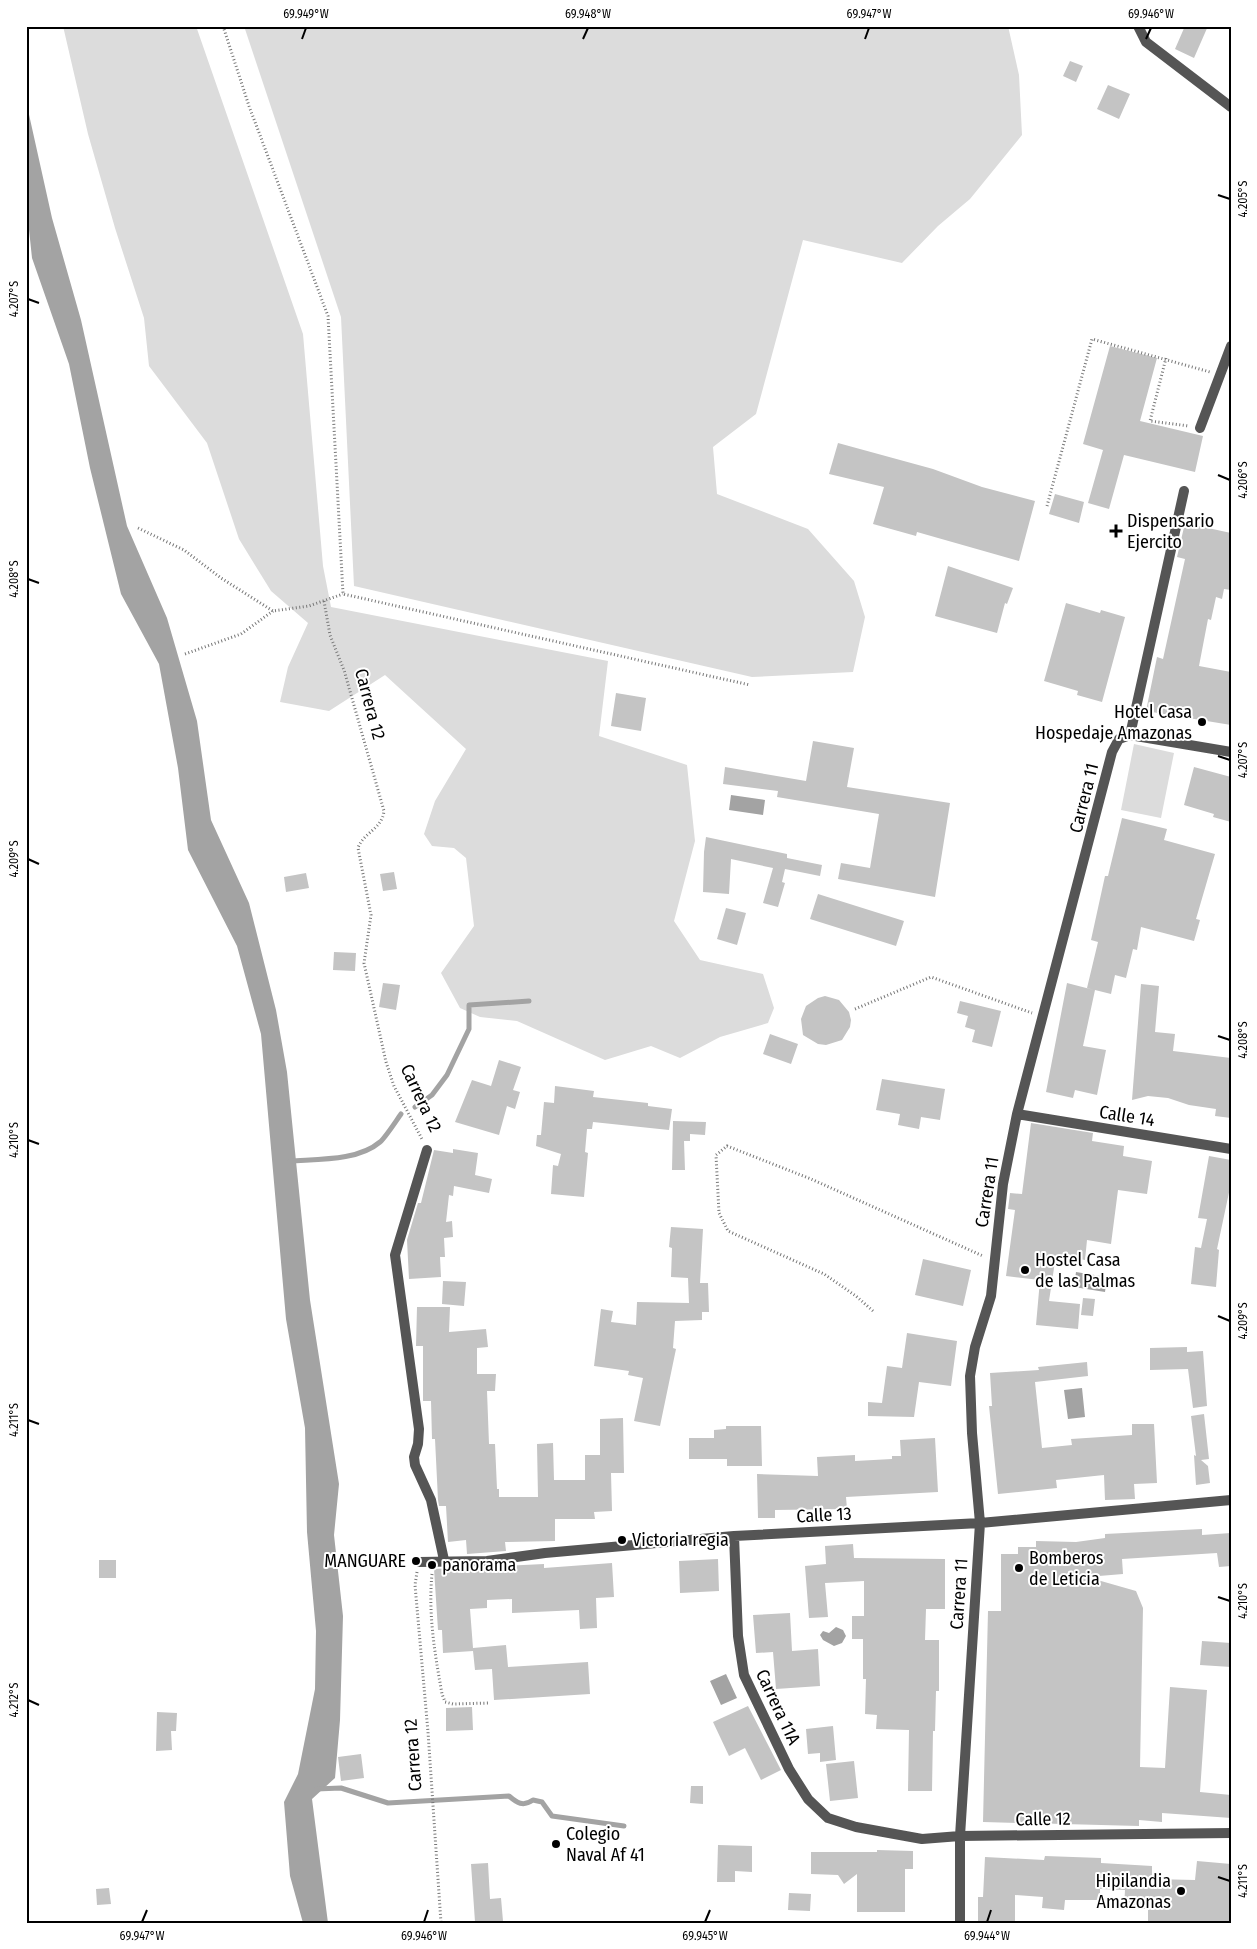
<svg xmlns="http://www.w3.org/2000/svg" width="1257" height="1949" font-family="'Fira Sans Condensed',sans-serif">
<rect width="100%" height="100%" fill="#fff"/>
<path fill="#dcdcdc" d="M63 26H196L303 334 323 566 331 607 608 661 599 736 687 765 695 841 674 921 700 960 763 974 774 1008 768 1023 720 1037 680 1058 651 1046 605 1060 517 1021 480 1017 460 1008 441 973 474 926 466 858 454 848 432 846 424 834 435 801 466 749 385 675 329 711 280 702 288 667 308 623 271 591 239 539 207 443 149 366 144 318 115 228 88 134Z
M244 26H1008L1019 75 1022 135 970 199 938 226 902 263 803 240 756 414 713 447 717 494 808 529 854 581 865 617 853 672 752 677 354 586 341 317Z
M1134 744 1174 753 1161 818 1121 810Z"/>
<path fill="#a3a3a3" d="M26 101 52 218 81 320 127 526 167 618 197 721 211 820 249 903 276 1010 287 1072 310 1300 339 1484 334 1535 343 1616 340 1720 335 1778 312 1799 328 1923H303L290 1876 284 1802 298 1774 315 1689 316 1631 307 1532 305 1428 286 1319 261 1034 237 946 188 850 178 768 159 664 121 594 90 468 69 364 32 258 26 201Z
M731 795 765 800 763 815 729 810Z
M1076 1272 1107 1277 1105 1292 1074 1287Z
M1082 1388 1085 1417 1068 1419 1064 1390Z
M836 1627 843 1630 846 1636 842 1643 834 1646 823 1640 820 1635 823 1631 829 1633Z
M726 1674 737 1698 721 1705 710 1681Z"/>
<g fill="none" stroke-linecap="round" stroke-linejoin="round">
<path stroke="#a3a3a3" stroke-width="5" d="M415 1107 432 1095 447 1075 469 1029V1005L529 1001
M290 1161C318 1159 358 1161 380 1142 385 1138 396 1121 401 1114
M316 1789 341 1788 388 1803 509 1796C517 1803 523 1807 533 1800L542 1802 552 1816 624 1826"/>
</g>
<path fill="#c4c4c4" d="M1185 26H1208L1194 58 1175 49Z
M1070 61 1083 66 1076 82 1063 76Z
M1108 85 1130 94 1119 119 1097 109Z
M1110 346 1157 358 1140 421 1203 436 1195 472 1124 455 1109 509 1088 503 1103 450 1083 444Z
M838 443 933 469 982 487 1035 501 1019 561 917 532 916 536 873 524 884 487 829 474Z
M1055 494 1084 502 1079 523 1049 514Z
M1185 523 1231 533V590L1224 589 1222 599 1216 597 1211 620 1208 619 1199 666 1231 672V725L1146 711 1157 657 1163 659 1185 559 1177 557Z
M948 566 1013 588 1007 604 1005 603 997 633 935 616Z
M1066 603 1100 613 1101 610 1125 617 1102 702 1077 695 1078 691 1044 681Z
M616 693 646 698 641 731 611 726Z
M813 741 854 748 847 787 950 803 935 897 838 879 841 863 870 868 879 814 777 797 778 791 723 784 725 767 806 781Z
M1194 767 1231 777V822L1213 817 1214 814 1184 805Z
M1122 818 1167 829 1164 840 1215 854 1196 919 1200 920 1194 941 1141 927 1137 950 1133 949 1126 978 1115 975 1111 994 1095 990 1083 1046 1106 1050 1097 1095 1075 1090 1073 1098 1046 1092 1067 983 1094 990 1087 988 1098 942 1091 940 1105 876H1108Z
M706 837 787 854V858L822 865 820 876 785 869 782 882 785 883 778 907 763 903 773 868 731 859 729 894 703 892 704 852Z
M394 872 397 889 383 891 380 874Z
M306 873 309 888 286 892 284 877Z
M818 894 904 921 896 946 810 919Z
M726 908 746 913 737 945 717 939Z
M334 952 356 953 355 971 333 970Z
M383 983 400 985 396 1010 379 1007Z
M1141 984 1159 986 1155 1032 1175 1034 1173 1051 1231 1058V1118L1215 1116 1216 1109 1189 1105 1168 1098 1148 1096 1132 1100Z
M825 996 839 1000 849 1012 851 1020 850 1027 842 1040 826 1045 818 1044 803 1035 801 1019 806 1006 818 998Z
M960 1001 1001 1011 992 1047 972 1042 975 1030 965 1027 968 1016 957 1013Z
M770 1034 798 1044 791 1064 763 1054Z
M499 1060 521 1067 513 1090 520 1092 515 1109 507 1106 499 1135 455 1122 472 1080 491 1086Z
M882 1079 945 1089 940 1120 921 1117 919 1129 898 1125 900 1114 876 1110Z
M555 1086 594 1091 593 1097 648 1103V1106L672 1109 669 1130 593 1122 592 1129H587L585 1152 588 1153 584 1197 551 1194 553 1165 558 1166 561 1154 536 1146 537 1135H541L544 1102 554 1103Z
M673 1121 706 1122 705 1135 690 1134V1141H684L685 1170H672Z
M1031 1123 1093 1133 1092 1141 1124 1146 1123 1156 1152 1161 1147 1194 1118 1190 1111 1244 1087 1240 1085 1260 1056 1255 1049 1301 1080 1304 1078 1329 1036 1325 1040 1280 1006 1276 1015 1210 1008 1209 1010 1193 1022 1194Z
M453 1149 478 1153 475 1175 492 1179 489 1193 454 1186 453 1196 449 1195 446 1222 452 1221 453 1237 444 1238 445 1257H440L441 1277 409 1279 407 1240 418 1203H421L434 1150 453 1153Z
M1209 1156 1231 1160V1183L1217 1249 1219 1250 1216 1287 1191 1284 1195 1247 1201 1248 1207 1219 1198 1218Z
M671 1227 703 1229 700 1283H708L709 1312H702V1320L675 1321 673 1348 676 1349 660 1426 634 1421 643 1378 628 1375 629 1371 594 1366 601 1309 613 1311 611 1322 636 1325 637 1302 689 1303 688 1278 671 1277 672 1248 669 1247Z
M923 1259 971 1270 963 1306 915 1295Z
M443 1281 466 1282 464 1306 442 1304Z
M1083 1298 1095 1299 1093 1316 1081 1315Z
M417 1307H450L449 1332 486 1329 488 1347 477 1348V1374H496L495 1391H487L489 1444H495L497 1489H499V1497H538L537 1444 553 1443 554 1480H585V1455H600V1419L623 1418 624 1473H611L612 1511 594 1512 595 1519H555V1541L505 1542 506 1551 467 1554 466 1540 448 1542 446 1506H439L438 1500 435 1439H432L431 1401H423V1346H416Z
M907 1333 957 1341 951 1386 919 1382 914 1417 868 1416V1402L882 1403 887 1366 902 1368Z
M1187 1347V1352L1203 1351 1207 1406 1193 1408 1188 1369 1150 1370V1348Z
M1087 1362 1088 1376 1035 1382 1042 1448 1072 1445 1071 1439 1132 1435V1424H1154L1157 1483 1134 1484 1135 1499 1105 1500 1104 1475 1056 1480 1057 1488 998 1494 989 1406H992L990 1373 1039 1370 1038 1367Z
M1204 1414 1209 1459 1201 1460 1208 1466 1210 1483 1196 1485 1194 1455 1196 1456 1191 1416Z
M726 1426H761L762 1466H727V1459H689V1438H714V1430L726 1429Z
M935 1438 938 1492 846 1497 847 1509 775 1510V1518H758L757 1474 818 1476 817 1457 855 1455V1461L892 1459V1456H901L900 1440Z
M1202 1529V1535L1231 1533V1566L1219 1567 1217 1553 1122 1559 1123 1574 1087 1577 1136 1591 1143 1608 1140 1767 1165 1768 1170 1687 1207 1690 1200 1792 1231 1795V1818L1162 1813V1822L1139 1820V1826L983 1822 988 1611H1001V1554H1018V1547H1036V1541L1076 1542 1105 1538V1534Z
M853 1544 854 1558 945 1559V1609H926L925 1640H939V1691H936L935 1731H933L932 1791H908L909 1730 876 1729 877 1715 865 1714 866 1679H863V1639H852V1616H864V1581L825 1583 828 1617 809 1618 805 1566 826 1564 825 1546Z
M718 1559 719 1591 680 1593 679 1561Z
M99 1560H116V1578H99Z
M612 1563 614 1597 596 1598 597 1628 580 1629 579 1610 512 1613V1599L487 1600V1608L470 1609 473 1648 506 1645 508 1667 588 1662 590 1694 494 1700 492 1669 475 1670 473 1651 443 1653 442 1630H438L434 1569 544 1564V1568Z
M790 1613 792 1651 818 1649 820 1686 776 1689 773 1652 756 1653 753 1615Z
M1202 1641 1231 1643V1667L1200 1665Z
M748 1706 781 1770 761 1780 745 1748 729 1756 713 1722Z
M472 1707 473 1730 446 1731V1708Z
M157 1712 177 1713 176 1731H171L172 1750 156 1751Z
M833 1726 836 1760 820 1762V1753L808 1754 806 1729Z
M361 1754 364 1778 341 1781 338 1757Z
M854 1761 858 1798 830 1801 826 1764Z
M691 1786H703V1804L690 1803Z
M718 1845 752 1846V1872L735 1871V1882H717Z
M877 1850 913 1851V1869H905V1912H857V1874L844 1884 838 1875 811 1874V1852H877Z
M1045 1856 1101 1858V1863L1152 1866V1879L1195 1880 1197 1861 1231 1864V1923H1148V1909L1124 1908 1125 1890 1100 1889V1900H1065L1064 1910 1042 1908 1043 1897 1015 1895V1923H978V1897H983L985 1857 1044 1860Z
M488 1863 490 1899 501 1898 503 1921 475 1922 471 1864Z
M109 1888 111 1904 97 1905 96 1889Z
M789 1893 811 1894 810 1911 788 1910Z"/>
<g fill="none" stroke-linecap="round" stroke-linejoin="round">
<path stroke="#777" stroke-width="3" stroke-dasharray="1 2.5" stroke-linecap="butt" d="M223 26 249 106 328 316 343 594 750 685
M1166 358 1150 421 1189 426
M1047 506 1092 339 1210 372
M138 528 184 550 221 578 273 611 309 606 343 594
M324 601 330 635 344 670 384 811C382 829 363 833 358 848L371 915 364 963 386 1062 394 1086 423 1141
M185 654 241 634 273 611
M855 1009 931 977 1032 1013
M873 1311 856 1296 824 1274 728 1231 719 1213 716 1155 727 1146 811 1179 983 1256
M417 1572 415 1585 428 1732 441 1923
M432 1574C428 1615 435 1654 442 1694L445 1702 453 1704 489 1703
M26 1919 27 1923"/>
<path stroke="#555" stroke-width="10" d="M1138 26 1146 42 1231 107
M1200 428 1231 346
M1130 735 1231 752
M1017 1114 1231 1149
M427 1150 395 1255 419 1429 418 1444 414 1457 415 1465 431 1500 444 1560
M734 1536 738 1636 744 1675 789 1769 808 1799 828 1818 856 1827 922 1839 960 1836 1231 1833
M419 1562 487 1561 545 1553 734 1536 980 1523 1231 1500
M960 1923V1836L980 1523 972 1433 970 1376 975 1347 991 1296 1003 1184 1017 1114 1112 752 1119 739 1130 735 1184 491"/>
</g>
<path fill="none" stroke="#000" stroke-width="2" d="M302 39 306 28M583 39 588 28M865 39 869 28M1146 39 1151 28M1218 195 1230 199M28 299 39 303M1218 475 1230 480M28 579 39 583M1218 756 1230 760M28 859 39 864M1218 1036 1230 1040M28 1140 39 1144M1218 1316 1230 1321M28 1420 39 1424M1218 1597 1230 1601M28 1700 39 1705M1218 1877 1230 1881M142 1922 147 1910M424 1922 428 1910M705 1922 710 1910M987 1922 991 1910"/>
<g fill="#000" stroke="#fff" stroke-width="2">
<path d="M1113.5 523.5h5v5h5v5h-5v5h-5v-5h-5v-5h5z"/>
<circle cx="1202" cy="722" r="5"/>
<circle cx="1025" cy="1270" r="5"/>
<circle cx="622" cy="1540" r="5"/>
<circle cx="416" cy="1561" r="5"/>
<circle cx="432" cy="1565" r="5"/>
<circle cx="1019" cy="1568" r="5"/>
<circle cx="556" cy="1844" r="5"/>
<circle cx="1181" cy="1891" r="5"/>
</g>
<g text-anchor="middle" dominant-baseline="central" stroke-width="4" stroke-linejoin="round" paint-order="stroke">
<g font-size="18" fill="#000" stroke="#fff" text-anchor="start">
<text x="1127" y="521">Dispensario<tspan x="1127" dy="21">Ejercito</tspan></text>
<text x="1192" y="712" text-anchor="end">Hotel Casa<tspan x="1192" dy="21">Hospedaje Amazonas</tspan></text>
<text x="1035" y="1260">Hostel Casa<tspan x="1035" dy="21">de las Palmas</tspan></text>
<text x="632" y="1540">Victoria regia</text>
<text x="1029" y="1558">Bomberos<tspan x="1029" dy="21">de Leticia</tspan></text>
<text x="406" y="1561" text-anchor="end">MANGUARE</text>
<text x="442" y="1565">panorama</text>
<text x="566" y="1834">Colegio<tspan x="566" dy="21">Naval Af 41</tspan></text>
<text x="1171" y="1881" text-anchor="end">Hipilandia<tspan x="1171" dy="21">Amazonas</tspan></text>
</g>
<g font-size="18" fill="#000" stroke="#fff">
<text transform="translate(370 704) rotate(75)">Carrera 12</text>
<text transform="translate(1084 798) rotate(-76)">Carrera 11</text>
<text transform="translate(421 1098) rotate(65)">Carrera 12</text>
<text transform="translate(1127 1116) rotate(9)">Calle 14</text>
<text transform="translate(987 1192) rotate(-81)">Carrera 11</text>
<text transform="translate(824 1515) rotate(-3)">Calle 13</text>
<text transform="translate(959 1594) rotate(-86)">Carrera 11</text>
<text transform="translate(778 1707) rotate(65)">Carrera 11A</text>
<text transform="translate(413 1755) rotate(-94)">Carrera 12</text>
<text transform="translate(1043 1819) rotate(-1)">Calle 12</text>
</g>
</g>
<rect width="1257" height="1949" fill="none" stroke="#ffffff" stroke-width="55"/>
<rect x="28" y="28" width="1202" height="1894" fill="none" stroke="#000" stroke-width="2"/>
<g font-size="12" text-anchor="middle" fill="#000">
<text x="306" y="18">69.949°W</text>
<text x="588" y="18">69.948°W</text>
<text x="869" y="18">69.947°W</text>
<text x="1151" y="18">69.946°W</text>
<text transform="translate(1243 199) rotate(-90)" y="4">4.205°S</text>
<text transform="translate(14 299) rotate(-90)" y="4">4.207°S</text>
<text transform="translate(1243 480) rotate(-90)" y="4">4.206°S</text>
<text transform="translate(14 579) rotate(-90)" y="4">4.208°S</text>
<text transform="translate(1243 760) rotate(-90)" y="4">4.207°S</text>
<text transform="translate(14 859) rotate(-90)" y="4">4.209°S</text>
<text transform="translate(1243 1040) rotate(-90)" y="4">4.208°S</text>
<text transform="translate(14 1140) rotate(-90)" y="4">4.210°S</text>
<text transform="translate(1243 1321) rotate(-90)" y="4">4.209°S</text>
<text transform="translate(14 1420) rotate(-90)" y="4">4.211°S</text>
<text transform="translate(1243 1601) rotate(-90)" y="4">4.210°S</text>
<text transform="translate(14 1700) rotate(-90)" y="4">4.212°S</text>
<text transform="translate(1243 1881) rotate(-90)" y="4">4.211°S</text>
<text x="142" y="1940">69.947°W</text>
<text x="424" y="1940">69.946°W</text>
<text x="705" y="1940">69.945°W</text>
<text x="987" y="1940">69.944°W</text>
</g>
</svg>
